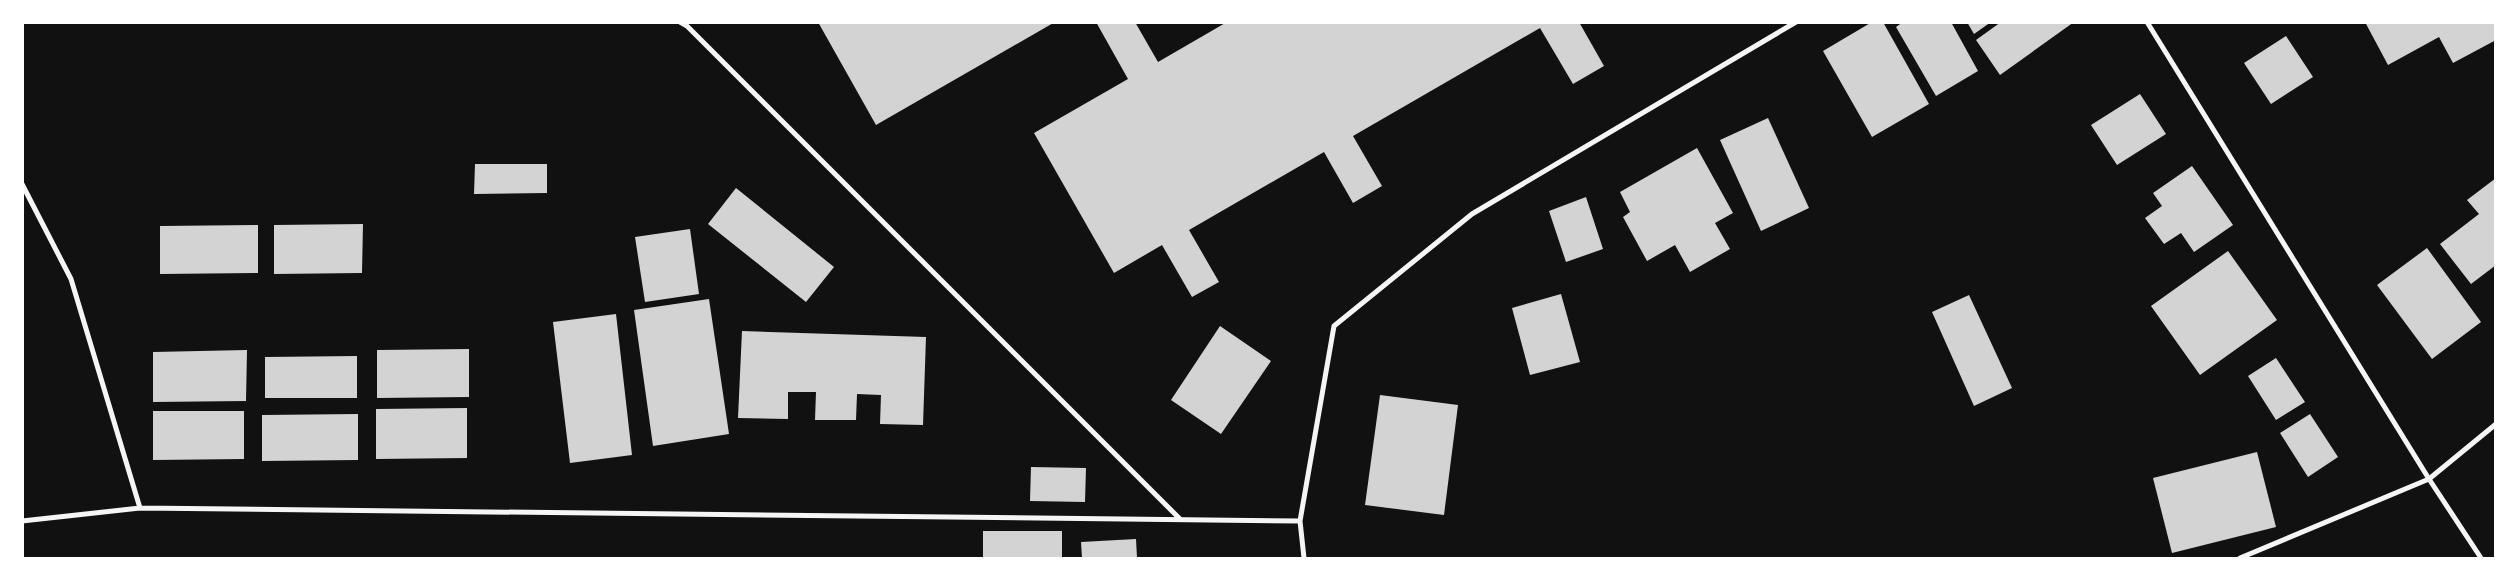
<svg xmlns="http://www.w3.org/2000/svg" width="2518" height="581" font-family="'DM Sans',sans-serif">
<rect width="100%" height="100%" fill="#111"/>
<path fill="#d3d3d3" d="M818 22H1055L876 125Z
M1096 22H1135L1158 62 1227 22H1579L1604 66 1573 84 1540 28 1353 136 1382 186 1353 203 1324 152 1189 230 1219 282 1192 297 1162 245 1114 273 1034 133 1128 79Z
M1872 22H1883L1929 104 1872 137 1823 51Z
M1903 22H1951L1978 71 1936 96 1896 27Z
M1967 22H1991L1974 34Z
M2001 22H2074L2000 75 1976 40Z
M2365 22H2496V40L2453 63 2439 37 2388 65Z
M2286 36 2313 77 2271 104 2244 63Z
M2140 94 2166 134 2117 165 2091 125Z
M1768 118 1809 208 1761 231 1720 140Z
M1697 148 1733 213 1715 223 1730 249 1690 272 1675 245 1647 261 1623 217 1630 212 1620 192Z
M475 164H547V193L474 194Z
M2192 166 2233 225 2194 252 2181 233 2164 244 2145 218 2162 206 2153 193Z
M2496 178V265L2471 284 2440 244 2479 214 2467 200Z
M736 188 834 267 806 302 708 224Z
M1586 197 1603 249 1566 262 1549 211Z
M363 224 362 273 274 274V225Z
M258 225V273L160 274V226Z
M690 229 699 294 645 302 635 237Z
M2427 248 2481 322 2432 359 2377 285Z
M2228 251 2277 320 2200 375 2151 306Z
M1561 294 1580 362 1530 375 1512 308Z
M1969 295 2012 388 1974 406 1932 312Z
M709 299 729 434 653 446 634 310Z
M616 314 632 455 570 463 553 322Z
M1220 326 1271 361 1221 434 1171 400Z
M742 331 926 337 923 425 880 424 881 395 857 394 856 420H815L816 392H788V419L738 418Z
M469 349V397L377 398V350Z
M247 350 246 401 153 402V352Z
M357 356V398H265V357Z
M2276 358 2305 402 2276 420 2248 376Z
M1380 395 1458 405 1444 515 1365 505Z
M467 408V458L376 459V409Z
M153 411H244V459L153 460Z
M358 414V460L262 461V415Z
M2310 414 2338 457 2308 477 2280 433Z
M2257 452 2276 527 2172 553 2153 478Z
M1031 467 1086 468 1085 502 1030 501Z
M983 531H1062V558H983Z
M1136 539 1137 558H1082L1081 542Z"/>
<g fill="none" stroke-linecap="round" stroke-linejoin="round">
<path stroke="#f5f5f5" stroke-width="5" d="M680 22 687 26 1180 519
M2147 22 2429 479 2481 558
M22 184 71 279 140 508 1300 521
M22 521 140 508
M1304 558 1300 521 1334 326 1472 214 1796 22
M2240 558 2429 479 2496 424"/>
</g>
<rect width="2518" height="581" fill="none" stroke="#ffffff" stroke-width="48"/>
</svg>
